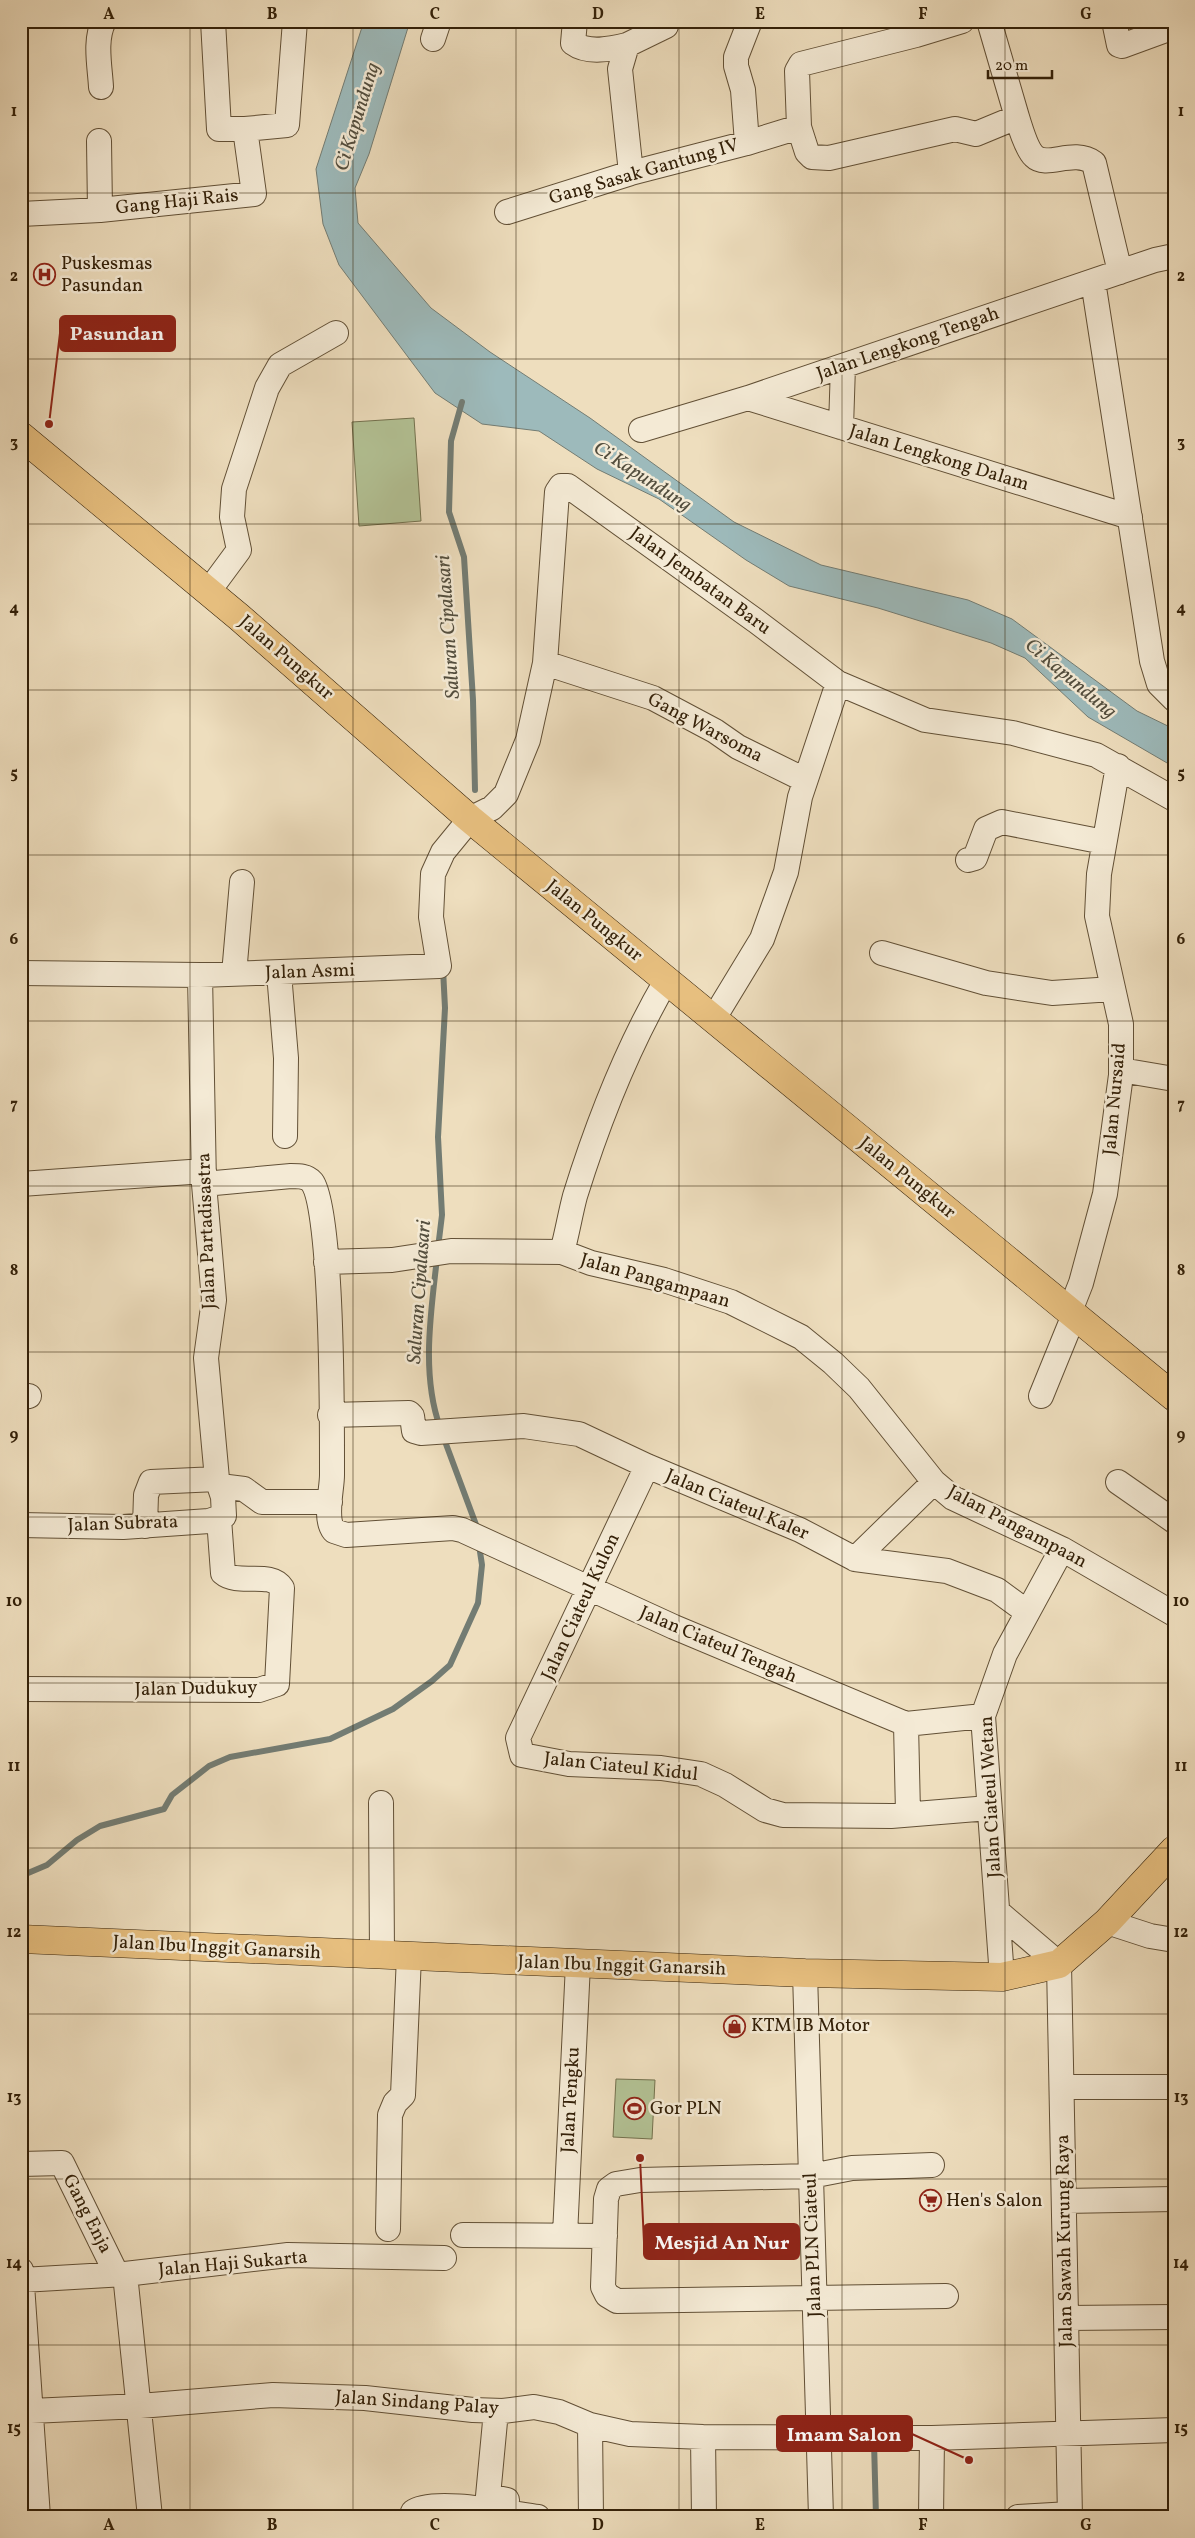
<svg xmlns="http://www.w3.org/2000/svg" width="1195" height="2538" font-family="Vollkorn,serif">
<rect width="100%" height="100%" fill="#eedebe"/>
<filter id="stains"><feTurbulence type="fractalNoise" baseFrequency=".004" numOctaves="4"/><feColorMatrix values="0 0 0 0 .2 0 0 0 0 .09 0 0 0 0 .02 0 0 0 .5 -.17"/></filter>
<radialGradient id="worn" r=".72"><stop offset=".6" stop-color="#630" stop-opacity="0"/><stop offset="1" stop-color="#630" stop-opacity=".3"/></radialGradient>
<path fill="#b3c295" stroke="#73714e" d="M414 418 421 521 359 526 352 422Z
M616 2079 655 2080 652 2139 613 2137Z"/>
<path fill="#9dbabb" stroke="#737c73" d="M364 21H410L369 154 355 188 358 223 431 308 490 352 590 418 734 522 821 565 968 600 1012 619 1137 711 1174 729V767L1088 717 1025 658 991 643 878 608 789 586 746 560 659 499 597 469 539 431 482 424 435 393 339 265 323 224 316 169Z"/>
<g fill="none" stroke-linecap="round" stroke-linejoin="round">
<path stroke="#737c73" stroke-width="6" d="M462 402 451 441 449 512 464 557 473 700 475 790
M438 1248 442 1215 438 1137 445 1008 443 969
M437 1258C431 1312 421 1374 440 1427
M443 1436 478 1530
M21 1876 47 1865 77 1840 100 1826 164 1809 172 1795 209 1766 230 1757 330 1739 393 1709 432 1681 450 1665 478 1603 482 1565 479 1545
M874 2442 876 2517"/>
<defs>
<path id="minor" d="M575 21 573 43C588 54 611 49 627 45
M989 21 1017 117
M1114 21 1119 45 1122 46 1174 27
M433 39 439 21
M101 87C100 67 94 40 104 21
M799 127 797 71 801 64 916 35 962 21
M245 129 287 125 295 21
M99 141 100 210
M747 143 799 127 807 152 812 157 829 158 955 129 976 134 1017 117C1020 127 1027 150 1034 156 1047 169 1073 148 1094 163L1120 272
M631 173 620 69 627 45 666 26 667 21
M507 212 631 173 747 143 743 90 736 66V57L750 21
M21 214 100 210 254 194 245 129H219L213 21
M1093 281 1152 661 1159 684 1174 699
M748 398 1130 517
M841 427 843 366
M641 430 748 398 1155 260 1174 256
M208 592 239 550 232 517 234 489 267 388 280 365 336 333
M545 663 653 698 715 731 738 747 805 780
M968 860 975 858 986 829 1002 822 1104 842
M882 953 986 983 1052 993 1113 989
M21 973 200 975 439 966 431 917 433 874 443 852 470 819 492 808 506 794 528 740 545 663 557 492 561 486H568L756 621 838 683 925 720 1013 733 1096 755 1174 799
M279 973 286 1058 285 1136
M234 974 242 882
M714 1018 762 939 786 872 800 797 838 683
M1121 1070 1174 1079
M21 1184 204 1171
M204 1184 291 1176C299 1176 307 1176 312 1182 333 1210 332 1429 332 1475 332 1490 324 1519 334 1531L346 1535 453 1528 462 1530 674 1627 906 1724 983 1716
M562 1252C567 1234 570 1215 575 1196 598 1122 627 1048 666 981
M326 1262 392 1260 451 1251 562 1252 591 1263 664 1280 731 1302 801 1337 833 1363 859 1388 934 1482 953 1498 1062 1549 1174 1614
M1070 1311 1081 1283 1105 1194 1121 1075V1024L1097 916 1099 874 1118 766
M1041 1396 1074 1315
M21 1397 29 1396
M330 1415 409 1413 412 1416 414 1431 421 1433 524 1426 579 1434 647 1466 800 1530 855 1559 947 1571 997 1590 1027 1612
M647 1466 518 1738 522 1755 569 1764 661 1768 701 1774 725 1785 765 1810 783 1815 891 1816 989 1808
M1118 1482 1174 1521
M220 1486 244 1489 262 1502H330
M21 1525 123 1527 209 1521 224 1516 223 1497 217 1479 206 1358 214 1300 204 1184 200 975
M145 1526 146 1495 151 1482 217 1479
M855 1559 934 1482
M21 1689 259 1690 277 1684 282 1588C271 1570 238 1586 223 1573L219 1519
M906 1724 908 1813
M381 1803 382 1955
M998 1912 1059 1964 1070 2517
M1107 1922 1150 1936 1174 1940
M805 1973 821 2517
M1002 1977 983 1716 1005 1654 1062 1549
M1062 2087H1174
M21 2164 62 2163 117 2275
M932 2165 852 2168 811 2176 640 2180 616 2184 609 2189 606 2199 603 2287 607 2295 617 2301 946 2296
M1064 2201 1174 2199
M388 2229 390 2115 395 2103 403 2095 409 1956
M463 2235 605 2236
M565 2235 578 1964
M21 2270 38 2517
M125 2274 150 2517
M22 2280 125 2274 288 2255 444 2258
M1066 2318 1174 2317
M31 2411 140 2406 273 2395 365 2398 473 2410 503 2411 534 2407 559 2412 590 2425 630 2434 703 2437 932 2438 1174 2430
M496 2411 488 2496 507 2500 506 2507
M590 2425 591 2517
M703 2437 704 2517
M411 2517 413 2512C432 2497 513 2514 538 2517
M931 2517 932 2438
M1018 2517 1070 2514"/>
<path id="major" d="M21 436 239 617 470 819 1174 1397
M21 1939 805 1973 1002 1977 1059 1964 1107 1922 1174 1850"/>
</defs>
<use href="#minor" stroke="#625036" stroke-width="26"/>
<use href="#major" stroke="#332008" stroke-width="29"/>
<use href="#minor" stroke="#f4ead5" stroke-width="24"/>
<use href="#major" stroke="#e7bf7f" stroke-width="28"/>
</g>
<path fill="none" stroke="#332008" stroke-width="1" stroke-opacity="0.55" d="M190 21V2517M353 21V2517M516 21V2517M679 21V2517M842 21V2517M1005 21V2517M21 193H1174M21 359H1174M21 524H1174M21 690H1174M21 855H1174M21 1021H1174M21 1186H1174M21 1352H1174M21 1517H1174M21 1683H1174M21 1848H1174M21 2014H1174M21 2179H1174M21 2345H1174"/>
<defs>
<symbol id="hospital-ring" viewBox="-11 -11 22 22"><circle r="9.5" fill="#f4ead5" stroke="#8f2418" stroke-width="1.5"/><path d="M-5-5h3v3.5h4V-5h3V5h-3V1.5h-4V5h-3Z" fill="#8f2418"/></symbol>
<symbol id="shop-ring" viewBox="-11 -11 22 22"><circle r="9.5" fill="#f4ead5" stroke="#8f2418" stroke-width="1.5"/><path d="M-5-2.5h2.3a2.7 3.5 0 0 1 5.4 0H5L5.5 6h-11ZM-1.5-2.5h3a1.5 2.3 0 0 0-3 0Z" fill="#8f2418"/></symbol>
<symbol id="stadium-ring" viewBox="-11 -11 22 22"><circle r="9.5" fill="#f4ead5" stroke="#8f2418" stroke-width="1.5"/><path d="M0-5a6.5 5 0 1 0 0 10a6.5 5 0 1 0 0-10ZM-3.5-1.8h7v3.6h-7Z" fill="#8f2418"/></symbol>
<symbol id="supermarket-ring" viewBox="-11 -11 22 22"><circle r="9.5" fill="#f4ead5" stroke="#8f2418" stroke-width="1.5"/><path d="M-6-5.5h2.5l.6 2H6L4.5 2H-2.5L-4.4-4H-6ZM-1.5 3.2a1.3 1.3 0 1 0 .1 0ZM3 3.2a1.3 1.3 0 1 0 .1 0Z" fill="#8f2418"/></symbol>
</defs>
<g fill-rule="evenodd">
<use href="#hospital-ring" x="32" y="262" width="25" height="25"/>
<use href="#shop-ring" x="722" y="2014" width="25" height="25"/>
<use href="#stadium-ring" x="622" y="2096" width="25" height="25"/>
<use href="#supermarket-ring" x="918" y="2188" width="25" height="25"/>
</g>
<g text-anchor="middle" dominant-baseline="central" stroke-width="5" stroke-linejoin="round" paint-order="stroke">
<g font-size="19" fill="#332008" stroke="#f4ead5">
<text transform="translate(644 172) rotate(-16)">Gang Sasak Gantung IV</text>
<text transform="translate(177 202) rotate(-6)">Gang Haji Rais</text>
<text transform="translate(908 344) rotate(-19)">Jalan Lengkong Tengah</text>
<text transform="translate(939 458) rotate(17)">Jalan Lengkong Dalam</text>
<text transform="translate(700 581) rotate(36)">Jalan Jembatan Baru</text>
<text transform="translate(286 658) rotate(41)">Jalan Pungkur</text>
<text transform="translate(705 728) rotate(28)">Gang Warsoma</text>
<text transform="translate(594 921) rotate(39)">Jalan Pungkur</text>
<text transform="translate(310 972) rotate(-2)">Jalan Asmi</text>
<text transform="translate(1115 1099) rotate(-85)">Jalan Nursaid</text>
<text transform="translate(907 1178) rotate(39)">Jalan Pungkur</text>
<text transform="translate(207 1231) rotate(-92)">Jalan Partadisastra</text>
<text transform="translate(655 1281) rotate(16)">Jalan Pangampaan</text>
<text transform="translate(737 1505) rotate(23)">Jalan Ciateul Kaler</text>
<text transform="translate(123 1524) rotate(-2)">Jalan Subrata</text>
<text transform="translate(1017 1527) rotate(28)">Jalan Pangampaan</text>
<text transform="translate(581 1607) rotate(-65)">Jalan Ciateul Kulon</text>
<text transform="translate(718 1645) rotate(23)">Jalan Ciateul Tengah</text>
<text transform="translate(196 1689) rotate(-1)">Jalan Dudukuy</text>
<text transform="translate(621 1767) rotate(6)">Jalan Ciateul Kidul</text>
<text transform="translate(991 1797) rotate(-93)">Jalan Ciateul Wetan</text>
<text transform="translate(217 1948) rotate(3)">Jalan Ibu Inggit Ganarsih</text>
<text transform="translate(622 1966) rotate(2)">Jalan Ibu Inggit Ganarsih</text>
<text transform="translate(571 2100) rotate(-87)">Jalan Tengku</text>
<text transform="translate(87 2214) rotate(63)">Gang Enja</text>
<text transform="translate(1065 2241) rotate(-91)">Jalan Sawah Kurung Raya</text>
<text transform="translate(813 2245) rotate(-92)">Jalan PLN Ciateul</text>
<text transform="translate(233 2264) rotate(-5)">Jalan Haji Sukarta</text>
<text transform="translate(417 2403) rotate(4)">Jalan Sindang Palay</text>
</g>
<g font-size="19" fill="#332008" stroke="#f4ead5" text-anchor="start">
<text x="61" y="264">Puskesmas<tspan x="61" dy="22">Pasundan</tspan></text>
<text x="751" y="2026">KTM IB Motor</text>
<text x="650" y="2109">Gor PLN</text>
<text x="946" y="2201">Hen's Salon</text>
</g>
<g font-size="20" font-style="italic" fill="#534e3e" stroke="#f4ead5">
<text transform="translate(358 117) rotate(-73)">Ci Kapundung</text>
<text transform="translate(642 477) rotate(33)">Ci Kapundung</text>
<text transform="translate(449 627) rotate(-94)">Saluran Cipalasari</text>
<text transform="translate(1070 679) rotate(40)">Ci Kapundung</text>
<text transform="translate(420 1292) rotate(-86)">Saluran Cipalasari</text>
</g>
</g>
<path fill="none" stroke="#8f2418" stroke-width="2" d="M49 424L60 333M640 2158L644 2242M969 2460L912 2434"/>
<g fill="#8f2418" stroke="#f4ead5" stroke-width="2">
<circle cx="49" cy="424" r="5"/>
<circle cx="640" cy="2158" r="5"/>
<circle cx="969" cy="2460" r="5"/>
</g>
<g fill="#8f2418" stroke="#8f2418" stroke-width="2">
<rect x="60" y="316" width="115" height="35" rx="5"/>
<rect x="644" y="2224" width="155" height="35" rx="5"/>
<rect x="777" y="2416" width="135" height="35" rx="5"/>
</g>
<g font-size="20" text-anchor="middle" font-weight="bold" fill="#fff">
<text x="117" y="340">Pasundan</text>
<text x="722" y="2249">Mesjid An Nur</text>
<text x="844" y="2441">Imam Salon</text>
</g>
<rect width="1195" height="2538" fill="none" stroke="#eedebe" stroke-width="55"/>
<path d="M988 70v8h64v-8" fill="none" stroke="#332008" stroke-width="2.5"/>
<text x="995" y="70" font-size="15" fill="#332008" stroke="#f4ead5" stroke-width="4" paint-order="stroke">20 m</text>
<rect x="28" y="28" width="1140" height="2482" fill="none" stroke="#332008" stroke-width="2"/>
<g font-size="16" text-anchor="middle" font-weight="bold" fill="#332008">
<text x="109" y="19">A</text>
<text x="272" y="19">B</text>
<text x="435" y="19">C</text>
<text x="598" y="19">D</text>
<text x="760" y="19">E</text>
<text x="923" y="19">F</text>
<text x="1086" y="19">G</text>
<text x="14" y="116">1</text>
<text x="1181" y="116">1</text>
<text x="14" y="281">2</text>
<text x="1181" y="281">2</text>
<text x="14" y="447">3</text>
<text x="1181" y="447">3</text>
<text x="14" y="613">4</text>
<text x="1181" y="613">4</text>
<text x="14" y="778">5</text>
<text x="1181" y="778">5</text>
<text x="14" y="944">6</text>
<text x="1181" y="944">6</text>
<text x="14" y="1109">7</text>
<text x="1181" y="1109">7</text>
<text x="14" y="1275">8</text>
<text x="1181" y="1275">8</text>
<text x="14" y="1440">9</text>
<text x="1181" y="1440">9</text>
<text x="14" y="1606">10</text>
<text x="1181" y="1606">10</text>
<text x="14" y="1771">11</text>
<text x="1181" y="1771">11</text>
<text x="14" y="1937">12</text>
<text x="1181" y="1937">12</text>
<text x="14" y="2102">13</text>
<text x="1181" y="2102">13</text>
<text x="14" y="2268">14</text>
<text x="1181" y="2268">14</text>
<text x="14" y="2433">15</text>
<text x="1181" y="2433">15</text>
<text x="109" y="2530">A</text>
<text x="272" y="2530">B</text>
<text x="435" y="2530">C</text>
<text x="598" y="2530">D</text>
<text x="760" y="2530">E</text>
<text x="923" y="2530">F</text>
<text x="1086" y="2530">G</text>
</g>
<rect width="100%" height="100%" filter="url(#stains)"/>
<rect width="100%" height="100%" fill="url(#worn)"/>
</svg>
